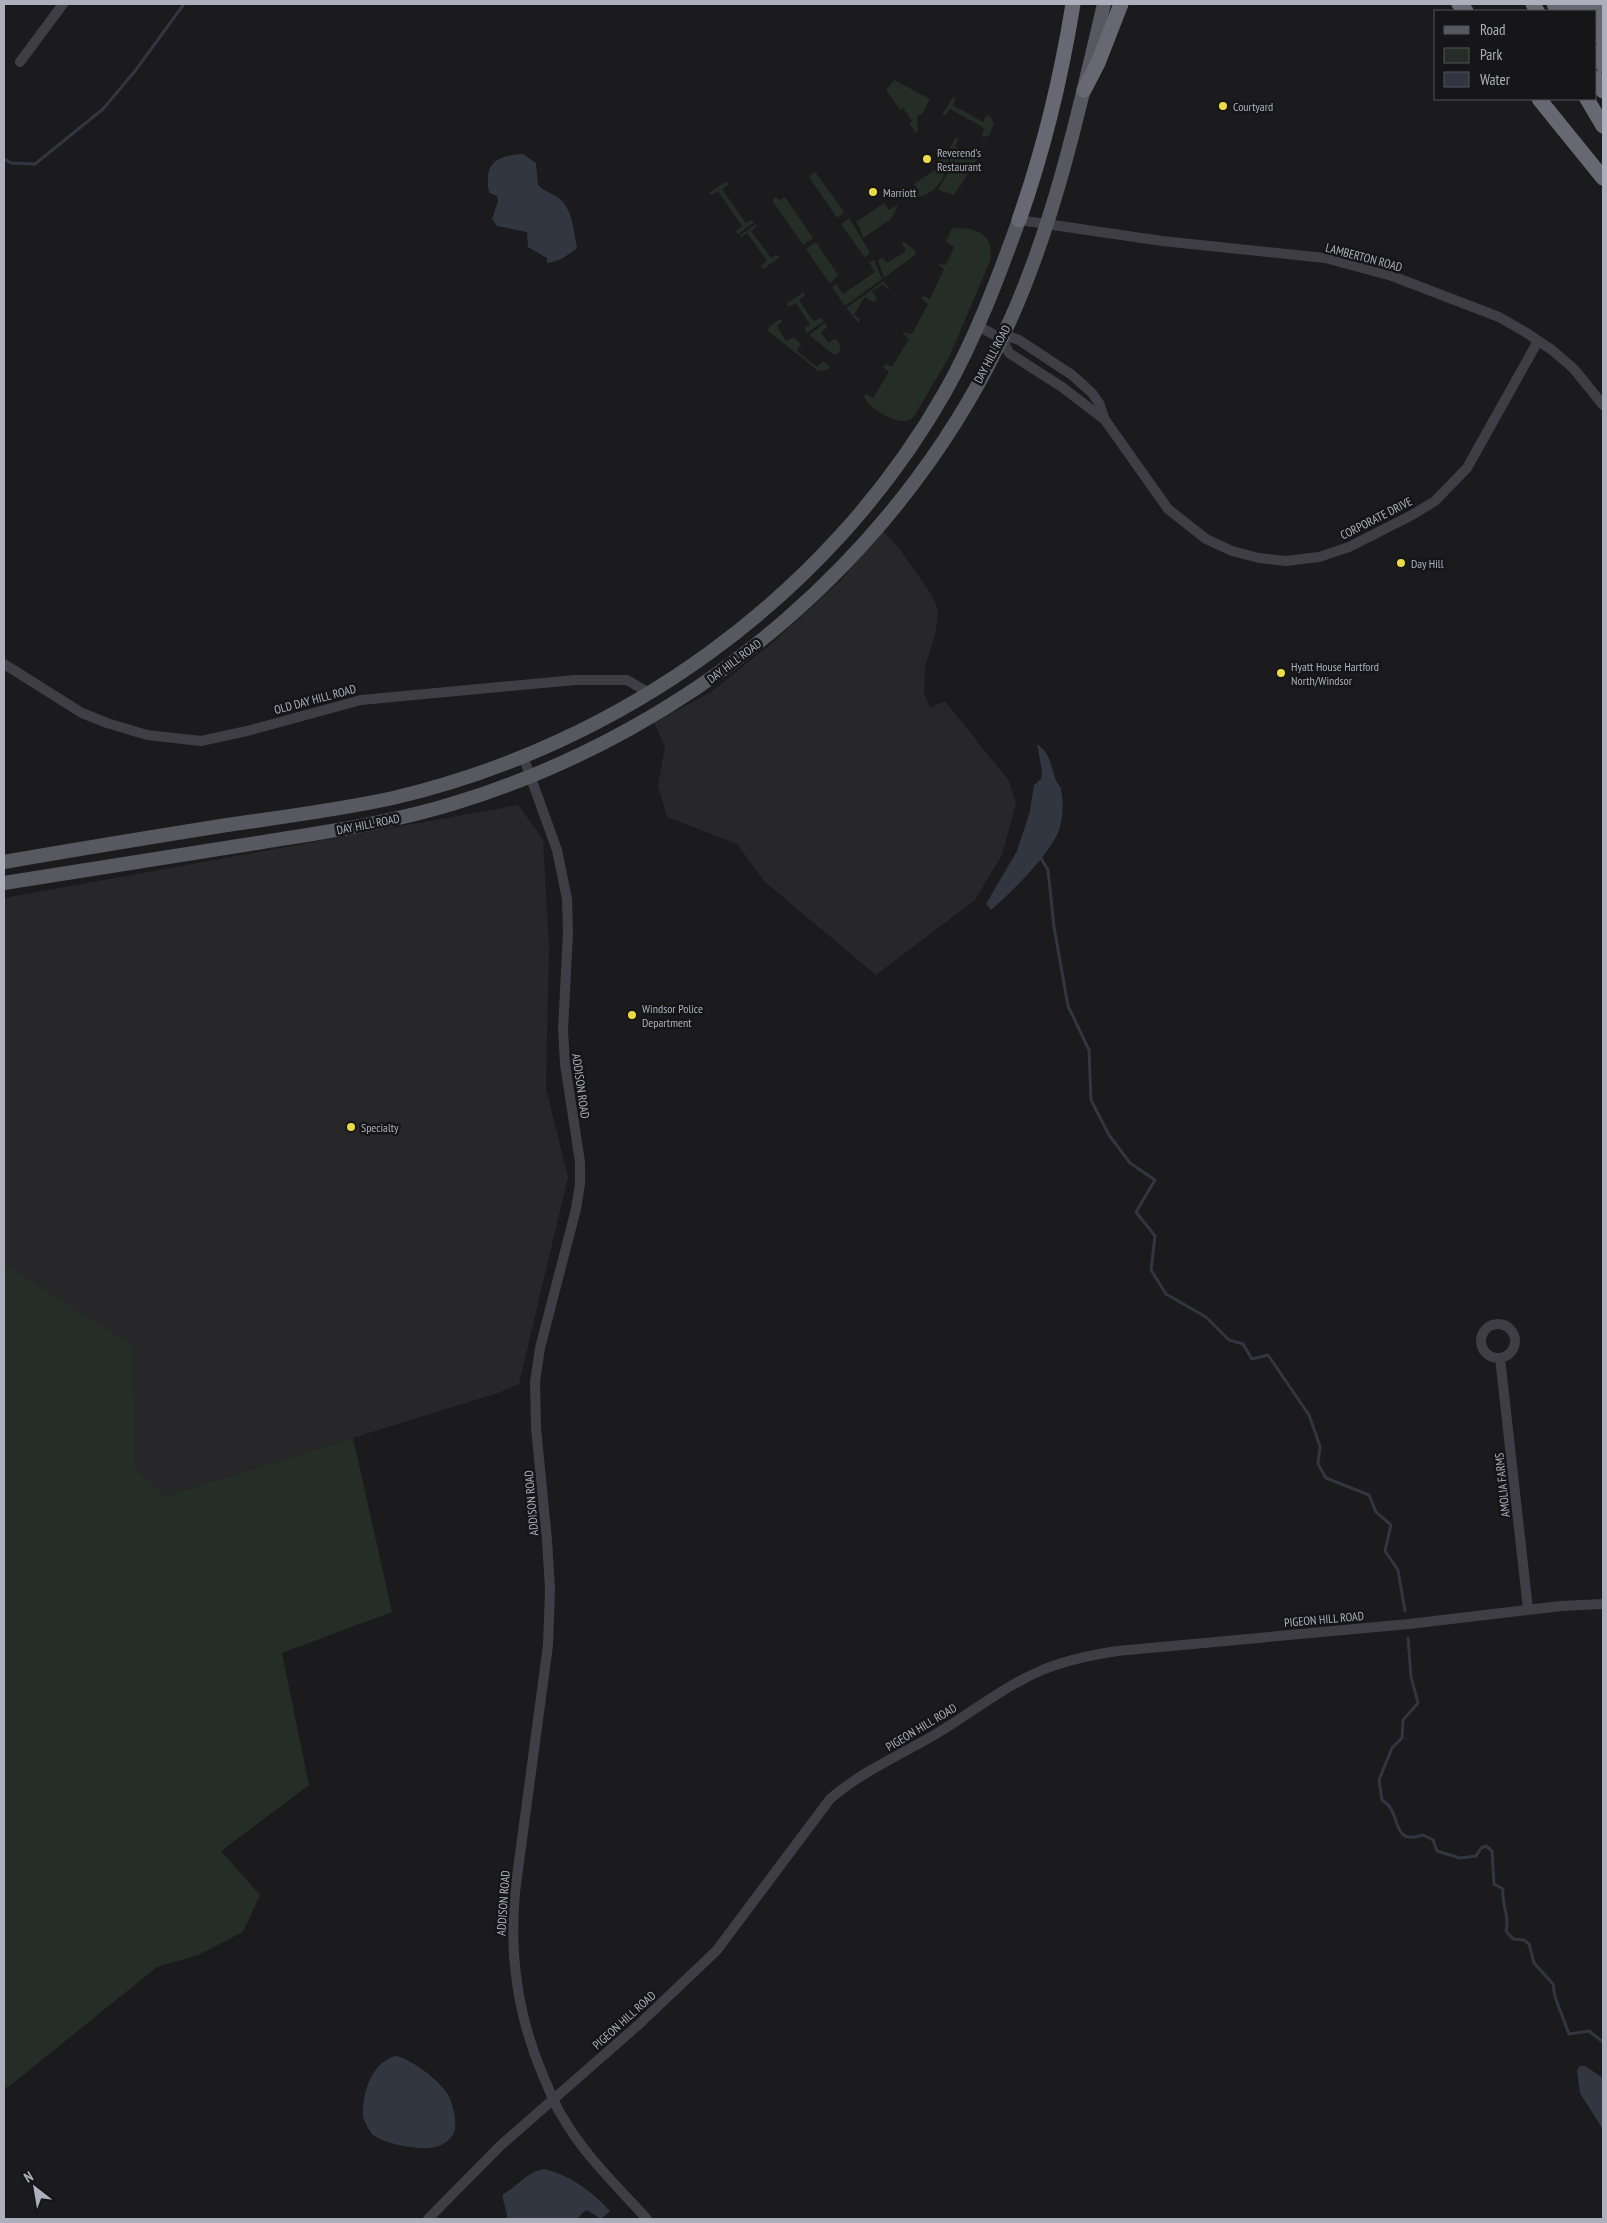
<svg xmlns="http://www.w3.org/2000/svg" width="1607" height="2223" font-family="'PT Sans Narrow',sans-serif">
<rect width="100%" height="100%" fill="#1b1b1d"/>
<path fill="#27272a" d="M882 530 899 548 931 594 938 610 936 631 925 667 924 693 930 708 945 701 1009 781 1016 803 1002 855 975 900 876 975 765 882 737 844 667 817 658 786 665 746 654 723 711 692 771 644 841 580Z
M518 805 543 839 549 947 546 1088 568 1177 519 1384 498 1393 165 1496 135 1468 133 1346 4 1263V898Z"/>
<path fill="#252d27" d="M894 80 930 99 922 114 917 116 918 131 916 133 909 123 912 121 903 108 900 110 886 90Z
M953 97 955 99 953 105 983 122 987 115 991 117 994 123 989 136 982 137 984 128 950 109 946 115H942Z
M956 137 958 140 955 146 970 154 975 147 981 153 954 195 938 190C946 177 954 166 948 151Z
M944 153H946L949 164C941 185 933 197 909 198L918 190 914 184 939 167 936 162Z
M815 172 843 210 844 213 837 218 809 177Z
M727 181 728 185 722 189 746 223 751 220 755 222 738 234 736 231 742 226 718 191 711 195 709 193Z
M776 197 779 200 785 197 813 238 803 245 772 200Z
M884 203 889 210 898 205 891 219 863 238 860 228 856 222Z
M849 218 870 252 865 258 841 224Z
M756 224V227L751 231 771 258 776 255 779 256V258L763 269 761 266 767 261 747 233 741 237 739 236Z
M954 228C977 227 995 235 990 261L950 355 915 415C912 418 909 421 905 421 894 423 866 406 864 396L867 394 873 398 889 372 883 367 886 364 892 367 909 339 903 334V332L912 334 928 304 921 298 925 296 930 299 944 269 937 264 946 265 954 247 946 242 951 230Z
M903 241 916 251 915 255 884 278 878 260 883 258 887 263 906 251 902 243Z
M816 242 838 275 830 284 806 249Z
M874 260 882 279 845 306 832 287 836 284 843 294 875 272 869 262Z
M884 281 890 290 887 289 883 284 872 291 877 298 873 302 865 297 854 315 860 319 859 323 846 308Z
M804 292 805 296 799 300 813 321 821 318 824 321 807 333 804 329 810 324 796 303 789 307 786 304Z
M780 319 783 321 777 326 786 341 794 337 801 344 797 351 817 367 823 361 830 367 829 369 822 371 817 370 768 331 769 327Z
M825 323 827 327 821 333 829 343 834 339 837 340 841 347 838 354H833L809 335Z
M4 1263 133 1346 135 1468 165 1496 353 1438 392 1612 282 1653 309 1785 221 1851 260 1895 243 1932 198 1955 157 1967 7 2088 4 2085Z"/>
<path fill="#313641" d="M523 154 536 163 538 185C545 192 555 194 561 200 573 212 574 232 577 248 568 255 559 262 547 263V258L528 247 527 232 497 226 492 219 498 201 497 196 490 193C487 188 488 183 488 178 488 158 507 155 523 154Z
M1037 744C1052 755 1050 765 1056 780 1057 784 1061 786 1061 790 1064 804 1063 823 1057 835 1045 859 1011 893 991 910L986 904 1017 851 1030 811 1034 785 1041 779 1042 771Z
M396 2056C412 2059 445 2084 450 2099 454 2108 456 2120 455 2130 452 2139 445 2144 436 2147 422 2151 382 2144 372 2134 368 2129 365 2122 363 2117 362 2094 371 2062 396 2056Z
M1580 2066H1585L1603 2078V2143L1602 2128 1580 2093 1577 2070Z
M544 2169C570 2175 593 2192 610 2211L601 2219 587 2210 582 2213 578 2219H507C508 2210 502 2203 503 2194 517 2187 528 2171 544 2169Z"/>
<g fill="none" stroke-linecap="round" stroke-linejoin="round">
<path stroke="#313641" stroke-width="3" d="M4 159 11 163 35 164 103 109 135 71 184 4
M1039 855 1048 870 1054 927 1068 1006 1089 1050 1091 1100 1109 1135 1130 1163 1155 1180 1136 1212 1155 1236 1151 1270 1166 1294 1206 1317 1229 1340 1243 1344 1252 1359 1268 1355 1309 1415 1320 1446 1318 1464 1326 1478 1369 1495 1376 1512 1391 1525 1385 1551 1398 1570 1405 1611
M1408 1638 1411 1677 1418 1703 1403 1720 1402 1738 1392 1748 1379 1780 1382 1800C1385 1802 1389 1805 1391 1809 1400 1825 1396 1844 1423 1835L1433 1840 1437 1851 1460 1858 1476 1856 1481 1848 1486 1846 1492 1851 1494 1884 1503 1889C1501 1906 1510 1913 1506 1931L1513 1939 1524 1940 1529 1944 1534 1963 1553 1984 1555 1997 1569 2034 1589 2031 1603 2042"/>
<path stroke="#3e3e44" stroke-width="10" d="M20 62 63 4
M1019 220 1162 241 1325 258 1392 276 1499 317 1525 332 1552 350 1574 369 1603 405
M978 326 1002 339 1011 337 1019 340 1072 375 1092 393 1099 403 1105 420 1168 509 1182 520 1206 539 1232 551 1259 558 1286 561 1319 557 1349 547 1412 515 1435 501 1467 468 1538 341
M1002 339 1009 353 1062 387 1105 420
M4 664 82 713 107 723 147 735 201 741 247 731 361 700 575 680H627L649 693
M523 756 557 850 567 899 568 933 563 1030 565 1064 580 1162V1184L576 1209 540 1348 535 1382 536 1428 547 1540 550 1590 548 1645 515 1892C509 1957 518 2018 544 2078 550 2091 554 2104 562 2116 584 2155 617 2186 647 2219
M1481 1341a17 17 0 1 1 34 0a17 17 0 1 1-34 0Z
M1500 1358 1528 1609
M428 2219 500 2146 637 2026 717 1950 830 1799C861 1772 900 1755 936 1734 971 1713 1003 1687 1040 1671 1065 1660 1091 1655 1117 1651L1409 1624 1561 1606 1603 1604"/>
<path stroke="#585861" stroke-width="14" d="M4 862C78 849 152 837 227 825 282 817 338 810 393 798 621 745 829 596 945 392 976 337 998 278 1019 220
M4 883C88 870 173 856 257 843 324 832 391 823 455 803 698 729 909 550 1012 316 1056 216 1079 110 1104 4"/>
<path stroke="#686873" stroke-width="15" d="M1459 4 1466 11
M1533 4 1537 11
M1554 4 1558 11
M1569 4 1573 11
M1583 4 1587 11
M1596 4 1603 16
M1596 27 1603 40
M1596 52 1603 65
M1596 78 1603 91
M1084 90 1098 63 1121 4
M1539 99 1603 178
M1587 99 1603 126
M1019 220C1044 149 1061 78 1073 4"/>
</g>
<g fill="#ebdc44" stroke="#161618" stroke-width="2">
<circle cx="1223" cy="106" r="5"/>
<circle cx="927" cy="159" r="5"/>
<circle cx="873" cy="192" r="5"/>
<circle cx="1401" cy="563" r="5"/>
<circle cx="1281" cy="673" r="5"/>
<circle cx="632" cy="1015" r="5"/>
<circle cx="351" cy="1127" r="5"/>
</g>
<g text-anchor="middle" dominant-baseline="central" stroke-width="5" stroke-linejoin="round" paint-order="stroke">
<g font-size="12" fill="#aeafbc" stroke="#161618" text-anchor="start">
<text x="1233" y="106">Courtyard</text>
<text x="937" y="152">Reverend's<tspan x="937" dy="14">Restaurant</tspan></text>
<text x="883" y="192">Marriott</text>
<text x="1411" y="563">Day Hill</text>
<text x="1291" y="666">Hyatt House Hartford<tspan x="1291" dy="14">North/Windsor</tspan></text>
<text x="642" y="1008">Windsor Police<tspan x="642" dy="14">Department</tspan></text>
<text x="361" y="1127">Specialty</text>
</g>
<g font-size="12" fill="#aeafbc" stroke="#161618">
<text transform="translate(1364 257) rotate(15)">LAMBERTON ROAD</text>
<text transform="translate(992 354) rotate(-62)">DAY HILL ROAD</text>
<text transform="translate(1376 518) rotate(-27)">CORPORATE DRIVE</text>
<text transform="translate(734 661) rotate(-37)">DAY HILL ROAD</text>
<text transform="translate(315 699) rotate(-15)">OLD DAY HILL ROAD</text>
<text transform="translate(368 824) rotate(-11)">DAY HILL ROAD</text>
<text transform="translate(581 1086) rotate(82)">ADDISON ROAD</text>
<text transform="translate(1502 1485) rotate(-96)">AMOLIA FARMS</text>
<text transform="translate(531 1503) rotate(-95)">ADDISON ROAD</text>
<text transform="translate(1324 1619) rotate(-5)">PIGEON HILL ROAD</text>
<text transform="translate(921 1727) rotate(-31)">PIGEON HILL ROAD</text>
<text transform="translate(503 1903) rotate(-86)">ADDISON ROAD</text>
<text transform="translate(624 2020) rotate(-42)">PIGEON HILL ROAD</text>
</g>
</g>
<rect width="1607" height="2223" fill="none" stroke="#aeafbc" stroke-width="10"/>
<rect x="1434" y="10" width="162" height="90" fill="#161618" stroke="#53535a"/>
<rect x="1444" y="26" width="25" height="8" fill="#585861" stroke="#53535a"/>
<text x="1480" y="35" font-size="15" fill="#aeafbc">Road</text>
<rect x="1444" y="48" width="25" height="15" fill="#252d27" stroke="#53535a"/>
<text x="1480" y="60" font-size="15" fill="#aeafbc">Park</text>
<rect x="1444" y="72" width="25" height="15" fill="#313641" stroke="#53535a"/>
<text x="1480" y="85" font-size="15" fill="#aeafbc">Water</text>
<g transform="translate(35 2188) rotate(329)" stroke="#161618" stroke-width="4" paint-order="stroke">
<path d="M0-4L9 19L0 12L-9 19Z" fill="#aeafbc"/>
<text y="-8" font-size="14" font-weight="bold" text-anchor="middle" fill="#aeafbc">N</text>
</g>
</svg>
